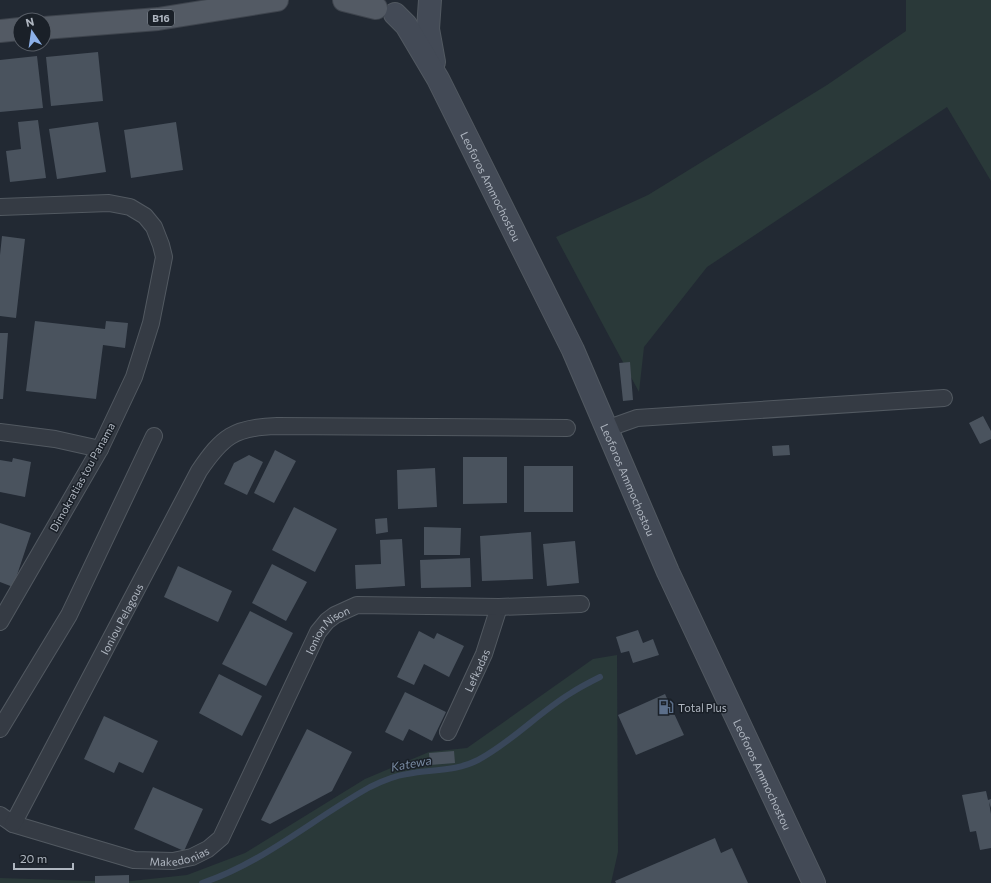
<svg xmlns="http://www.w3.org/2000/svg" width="991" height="883" font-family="Commissioner,sans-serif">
<rect width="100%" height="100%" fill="#222933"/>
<path fill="#2a3939" d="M906 0H991V181L947 107 707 267 644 347 639 392 556 237 648 195 827 85 906 31Z
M617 655 618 852 611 883H0V878L122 882 187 875 245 853 365 779 429 752 467 748 593 659Z"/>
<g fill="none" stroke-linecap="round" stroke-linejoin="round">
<path stroke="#39475a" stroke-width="6" d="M202 883C263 863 314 818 370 787 382 781 393 776 407 774 430 769 455 772 478 760 512 742 538 713 571 693 580 687 590 682 600 677"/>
</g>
<path fill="#4a535e" d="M98 52 103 101 51 106 46 57Z
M37 56 43 108 0 112V60Z
M38 120 46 178 10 182 6 151 21 149 18 122Z
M98 122 106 172 57 179 49 129Z
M176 122 183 170 131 178 124 130Z
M2 236 25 239 16 318 0 316V255Z
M35 321 105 329 106 321 128 323 125 348 103 345 96 399 26 391Z
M0 333H8L3 399H0Z
M630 362 633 400 623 401 619 363Z
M983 416 991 431V439L980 444 969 423Z
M789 445 790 455 773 456 772 446Z
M275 450 296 461 274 503 254 493Z
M249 455 263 462 247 495 224 484 234 463Z
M463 457H507V503L463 504Z
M13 458 31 462 25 497 0 492V460L12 462Z
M524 466H573V512H524Z
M435 468 437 507 398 509 397 470Z
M294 507 337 529 315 572 272 550Z
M387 518 388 532 376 534 375 519Z
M0 523 31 533 13 587 0 582Z
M424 527 461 528 460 555H424Z
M531 532 533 579 482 581 480 536Z
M402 539 405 586 356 589 355 565 381 564 380 540Z
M575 541 579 583 547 586 543 544Z
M470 558 471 587 421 588 420 560Z
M272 564 307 582 286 621 252 603Z
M178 566 232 591 218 622 164 597Z
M250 611 293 633 266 686 222 664Z
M638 630 643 643 653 639 659 655 633 663 629 651 621 653 616 637Z
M419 631 434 639 437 633 464 646 449 677 424 664 414 685 397 677Z
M219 674 262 696 242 736 199 713Z
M405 692 446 712 432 741 409 729 403 741 385 732Z
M665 694 684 735 636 755 618 715Z
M104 716 158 741 143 773 119 762 114 773 84 759Z
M307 729 352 752 332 791 270 824 261 820Z
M454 751 455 763 430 765 429 753Z
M153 787 203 809 184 851 134 829Z
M986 791 988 800 991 799V808L989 802 991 814V848L980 850 976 831 970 832 962 795Z
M715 838 721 853 732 848 748 883H616L615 881Z
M129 875V883H95V876Z"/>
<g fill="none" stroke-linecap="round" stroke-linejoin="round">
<defs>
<g id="minor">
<path d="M0 207 109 203 130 207 145 216 154 227 161 245 164 257 151 323 134 377 100 449 0 622"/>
<path d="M606 429 637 418 944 398"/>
<path d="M0 432 55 439 100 449"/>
<path d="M0 729 69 615 154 436"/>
<path id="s1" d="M448 732 484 654 499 607"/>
<path id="s2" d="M0 815 13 824 134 860 173 861 192 857 208 849 221 838 318 632 327 621 335 615 357 605 499 607 581 604"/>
<path id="s3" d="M13 824 199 471C222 437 234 427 277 426L567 428"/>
</g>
<g id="secondary">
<path d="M430 0 428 29 434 62"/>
<path id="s4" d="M395 14 406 25 438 79 573 350 668 572 814 883"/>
</g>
<path id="primary" d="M344 0 376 8
M44 28 158 19 277 0
M0 31 20 29"/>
</defs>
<use href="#minor" stroke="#525961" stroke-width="18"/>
<use href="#secondary" stroke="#525961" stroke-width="24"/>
<use href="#primary" stroke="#3e444d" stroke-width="24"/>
<use href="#minor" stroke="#353b44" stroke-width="16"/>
<use href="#secondary" stroke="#434a56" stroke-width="22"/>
<use href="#primary" stroke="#535a64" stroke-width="22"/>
</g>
<defs>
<symbol id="fuel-bare" viewBox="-9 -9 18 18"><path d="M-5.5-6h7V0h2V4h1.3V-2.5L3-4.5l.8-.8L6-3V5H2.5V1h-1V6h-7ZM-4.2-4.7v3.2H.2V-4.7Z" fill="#5c6f8a" stroke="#1a2028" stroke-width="2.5" paint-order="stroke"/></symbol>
</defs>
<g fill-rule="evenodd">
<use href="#fuel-bare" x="655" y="696" width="22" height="22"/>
</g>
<g text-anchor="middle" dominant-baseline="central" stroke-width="3" stroke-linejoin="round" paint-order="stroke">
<rect fill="#1a2028" stroke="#828992" stroke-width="1" x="148" y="10" width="26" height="16" rx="3"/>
<g font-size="10" font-weight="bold" fill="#afb6c0">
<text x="161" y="18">B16</text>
</g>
<g font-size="11" fill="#afb6c0" stroke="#1a2028">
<text stroke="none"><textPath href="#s4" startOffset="198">Leoforos Ammochostou</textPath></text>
<text transform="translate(82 477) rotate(-61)">Dimokratias tou Panama</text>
<text stroke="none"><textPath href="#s4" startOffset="522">Leoforos Ammochostou</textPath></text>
<text stroke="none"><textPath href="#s3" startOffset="232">Ioniou Pelagous</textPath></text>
<text stroke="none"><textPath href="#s2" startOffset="471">Ionion Nison</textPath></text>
<text stroke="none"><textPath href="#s1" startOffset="68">Lefkadas</textPath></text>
<text stroke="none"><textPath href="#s4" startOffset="846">Leoforos Ammochostou</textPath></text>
<text stroke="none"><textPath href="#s2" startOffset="188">Makedonias</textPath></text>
</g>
<g font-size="11" fill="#afb6c0" stroke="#1a2028" text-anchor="start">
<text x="678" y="707">Total Plus</text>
</g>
<g font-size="12" font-style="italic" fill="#7b8da5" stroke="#1a2028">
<text transform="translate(411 763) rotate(-10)">Katewa</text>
</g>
</g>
<g transform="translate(32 32) rotate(347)"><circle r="19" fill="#1a2028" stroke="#565c65"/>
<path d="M0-3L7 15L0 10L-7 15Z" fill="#8cb0e8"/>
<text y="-6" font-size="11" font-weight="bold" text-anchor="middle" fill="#afb6c0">N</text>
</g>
<path d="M14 863v6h59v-6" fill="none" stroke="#afb6c0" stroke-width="2"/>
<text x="20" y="863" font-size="12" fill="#afb6c0" stroke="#1a2028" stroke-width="3" paint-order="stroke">20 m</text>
</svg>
